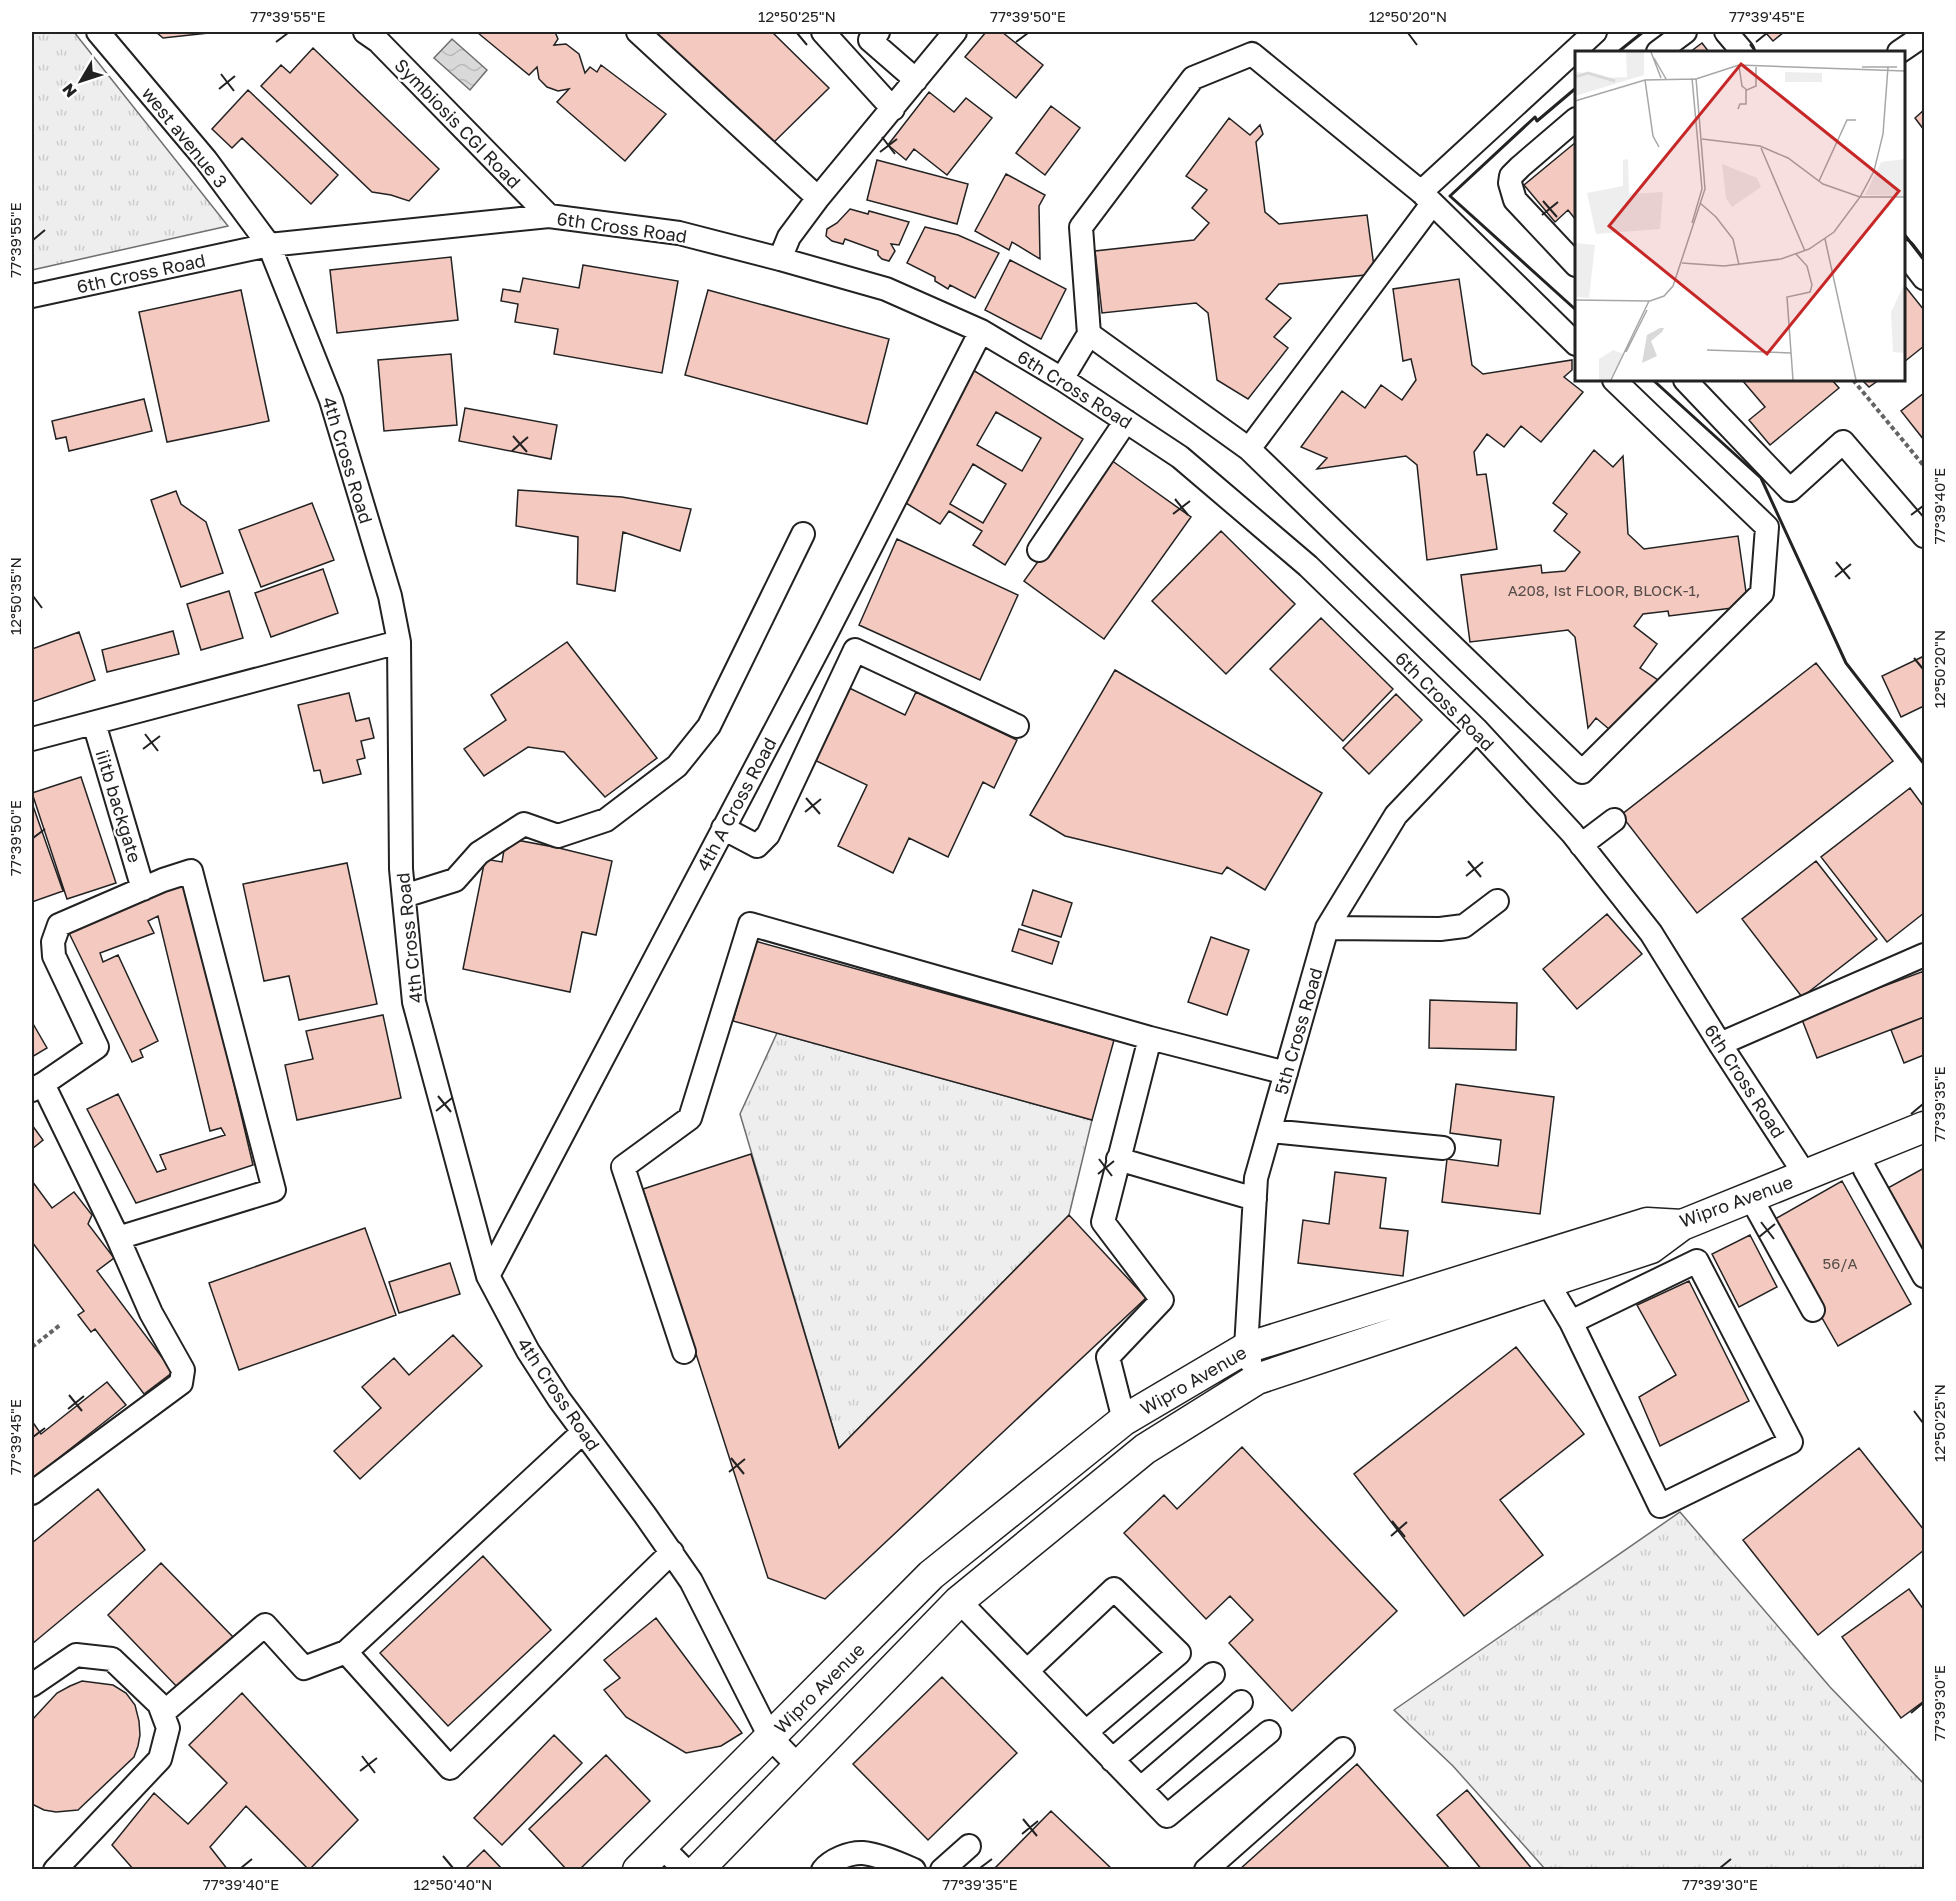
<svg xmlns="http://www.w3.org/2000/svg" width="1956" height="1901" font-family="'Golos Text',sans-serif">
<defs>
<pattern id="grass-tufts" width="24" height="20" patternUnits="userSpaceOnUse" patternTransform="scale(1.5)"><rect width="24" height="20" fill="#eee"/><path d="M3 7l-1-3M5 7V3M7 7l1-3M15 17l-1-3M17 17v-4M19 17l1-3" fill="none" stroke="#ccc"/></pattern>
<pattern id="water-waves" width="16" height="10" patternUnits="userSpaceOnUse" patternTransform="scale(1.5)"><rect width="16" height="10" fill="#d9d9d9"/><path d="M0 5q4-4 8 0t8 0" fill="none" stroke="#bababa"/></pattern>
</defs>
<rect width="100%" height="100%" fill="#fff"/>
<path fill="url(#grass-tufts)" stroke="#6f6f6f" stroke-width="1.5" d="M32 32H74L228 226 32 270Z
M777 1033 1092 1120 1069 1215 839 1448 740 1114Z
M1680 1512 1830 1687 1924 1784V1869H1545L1453 1766 1394 1710Z"/>
<path fill="url(#water-waves)" stroke="#6f6f6f" stroke-width="1.5" d="M452 39 487 70 470 90 434 58Z"/>
<path fill="#f3c9c0" stroke="#222" stroke-width="1.5" fill-rule="evenodd" d="M156 32H218L163 38Z
M480 32H555L558 39 554 45 566 44 579 54 585 73 590 67 597 72 601 65 666 114 625 161 557 102 569 89 558 91 547 87 539 79 537 67 529 75 478 33Z
M654 32H772L829 88 769 147Z
M986 32H1002L1043 65 1016 98 965 57Z
M1765 32H1784L1773 41Z
M1702 43 1709 52H1690Z
M313 48 439 169 409 201 391 195 372 192 261 86 281 65 290 73Z
M248 90 338 175 311 204 242 138 232 148 212 129Z
M929 92 954 112 966 98 992 118 947 175 914 149 906 160 888 145Z
M1051 106 1080 128 1045 175 1016 153Z
M1924 110V130L1915 118Z
M1229 118 1250 135 1260 125 1263 134 1256 142 1265 212 1279 224 1367 215 1375 274 1279 284 1266 299 1291 318 1274 337 1288 348 1248 399 1217 380 1208 313 1196 303 1102 313 1095 251 1194 240 1209 223 1192 208 1207 190 1186 176Z
M1576 142V220L1568 210 1555 222 1524 185Z
M877 160 968 184 957 224 867 200Z
M1006 174 1045 195 1039 206 1040 259 1012 242 1009 250 975 231Z
M850 209 868 214 869 211 909 222 899 245 891 244 895 251 889 261 882 259 878 255V251L845 239 843 244 832 241 826 236 827 229 837 223Z
M925 227 958 235 999 253 975 298 950 285 948 289 935 281V277L907 263Z
M451 257 458 320 337 333 330 270Z
M1010 260 1066 289 1041 339 985 310Z
M583 265 678 281 662 373 554 354 558 329 515 322 518 304 501 301 503 289 520 292 523 278 579 288Z
M1459 279 1472 365 1483 374 1572 360V370L1564 377 1583 392 1541 442 1521 426 1504 447 1487 434 1474 452 1477 475 1486 474 1497 549 1427 560 1417 465 1406 456 1317 469 1327 458 1301 447 1342 391 1365 408 1381 385 1402 400 1416 380 1411 359 1403 361 1393 289Z
M1904 285 1924 310V346L1904 362Z
M241 290 269 421 167 442 139 312Z
M708 290 889 339 867 424 685 375Z
M451 354 457 425 384 431 378 360Z
M973 370 1083 439 1005 565 973 545 982 531 949 511 940 524 901 500 938 441ZM996 412 1041 438 1022 471 977 445ZM973 464 1006 484 983 523 950 504Z
M1742 380H1832L1839 388 1770 445 1749 420 1765 407Z
M1862 380H1879L1869 387Z
M1924 393V440L1901 411Z
M144 399 152 431 69 451 66 437 56 439 52 421Z
M465 408 557 425 551 459 459 441Z
M1594 450 1613 467 1623 456 1628 534 1644 549 1738 536 1748 606 1669 616 1668 611 1643 614 1634 626 1657 644 1640 668 1658 680 1616 735 1596 718 1588 728 1575 637 1568 630 1470 642 1461 575 1541 565 1542 573 1565 571 1580 552 1554 531 1567 514 1553 503Z
M1111 460 1191 517 1104 639 1024 581Z
M518 490 622 497 691 509 680 551 623 532 615 591 577 584 578 537 516 526Z
M176 491 181 504 206 522 223 573 181 587 151 500Z
M312 503 334 560 261 587 239 530Z
M1221 531 1295 604 1226 674 1152 601Z
M897 539 1018 595 980 680 859 625Z
M323 569 338 613 271 637 255 593Z
M229 591 243 638 201 650 187 604Z
M1321 618 1393 689 1343 741 1270 669Z
M173 631 179 654 107 672 102 650Z
M79 632 95 680 32 702V649Z
M567 642 657 758 605 797 564 752 528 747 484 776 464 749 506 720 491 695Z
M1924 656V706L1901 717 1882 676Z
M1816 663 1893 761 1697 913 1621 815Z
M1115 670 1322 793 1265 890 1227 867 1222 874 1065 836 1030 815Z
M841 684 905 715 916 692 1017 740 994 788 983 782 948 857 909 838 893 873 838 846 867 785 806 756Z
M349 693 356 721 369 718 374 738 361 741 365 758 357 760 361 774 323 783 320 770 314 771 298 705Z
M1396 694 1422 720 1369 774 1343 748Z
M81 777 116 883 67 899 32 793Z
M1910 788 1924 807V913L1887 942 1821 857Z
M32 803 63 891 32 902Z
M506 838 559 848 612 861 596 935 582 932 570 992 463 969 485 859 502 862Z
M1816 861 1877 939 1802 997 1742 919Z
M347 863 377 1004 299 1020 289 976 264 981 243 884Z
M186 881 253 1165 136 1203 87 1109 118 1094 157 1172 166 1169 160 1155 225 1135 221 1128 210 1131 158 916 148 921 154 933 100 953 103 962 118 955 158 1041 140 1050 143 1057 132 1062 68 931Z
M1033 890 1072 903 1061 937 1022 925Z
M1607 914 1642 954 1577 1009 1543 969Z
M1019 929 1059 942 1052 964 1012 951Z
M1211 937 1249 950 1227 1015 1188 1002Z
M755 941 1114 1040 1092 1120 733 1021Z
M1924 971V1017L1817 1058 1801 1017Z
M1430 1000 1517 1003 1516 1050 1429 1048Z
M383 1015 401 1098 297 1120 285 1065 313 1059 306 1031Z
M1924 1017V1055L1904 1063 1891 1030Z
M32 1022 47 1048 32 1057Z
M1456 1084 1554 1097 1540 1214 1442 1202 1447 1159 1498 1166 1501 1140 1450 1133Z
M32 1125 43 1140 32 1149Z
M751 1154 839 1448 1069 1215 1146 1298 825 1599 768 1578 643 1189Z
M1924 1168V1258L1886 1189Z
M1335 1172 1386 1178 1380 1228 1408 1231 1403 1276 1298 1263 1303 1220 1329 1224Z
M32 1181 52 1208 74 1192 92 1215 88 1224 114 1258 97 1271 173 1372 144 1394 95 1329 91 1332 78 1315 84 1311 32 1242Z
M1842 1181 1911 1304 1838 1346 1768 1223Z
M365 1228 396 1315 239 1370 209 1283Z
M1750 1235 1777 1287 1739 1307 1712 1254Z
M450 1263 460 1294 399 1313 389 1282Z
M1689 1281 1749 1401 1660 1446 1639 1397 1676 1375 1637 1305Z
M453 1335 482 1366 360 1479 334 1451 381 1408 362 1387 394 1358 409 1375Z
M1516 1347 1584 1434 1500 1500 1543 1555 1464 1616 1354 1474Z
M107 1382 126 1405 32 1479V1426L34 1424 41 1434Z
M1242 1447 1397 1611 1292 1711 1229 1643 1253 1620 1230 1596 1206 1619 1124 1533 1164 1495 1177 1509Z
M1859 1448 1924 1530V1550L1818 1635 1743 1540Z
M98 1489 145 1550 32 1644V1543Z
M483 1556 551 1630 448 1726 380 1653Z
M161 1563 234 1638 180 1690 108 1615Z
M1909 1589 1924 1610V1701L1901 1718 1842 1637Z
M656 1618 742 1733 721 1746 686 1753 626 1717 604 1690 620 1678 604 1660Z
M942 1677 1017 1753 928 1840 853 1764Z
M82 1681 113 1685 126 1693 135 1705 139 1721 140 1735 138 1746 134 1757 78 1810 56 1812 44 1810 32 1804V1720L57 1693 70 1686Z
M242 1693 358 1820 309 1870 246 1806 210 1847 228 1870H134L112 1845 154 1793 188 1824 227 1783 189 1745Z
M554 1735 582 1763 502 1845 474 1818Z
M606 1755 650 1801 579 1870H567L529 1829Z
M1357 1764 1451 1870H1239Z
M1467 1790 1533 1870H1482L1437 1815Z
M1051 1811 1113 1870H993Z
M484 1850 503 1870H464Z"/>
<g fill="none" stroke-linecap="round" stroke-linejoin="round">
<defs>
<path id="minor" d="M98 32 206 160 269 245 331 400 390 596 399 642 401 869 414 1002 488 1276 528 1351 559 1399 645 1515 691 1581 770 1737 799 1767
M365 32 378 41 549 216
M638 32 818 198
M823 32 893 109
M878 32 870 40 916 80
M1726 32 1743 52
M1658 52 1685 32
M1899 52 1924 35
M1576 119 1520 167 1511 176 1510 183 1515 200 1576 265
M1421 192 1595 32
M1904 252 1924 278
M780 259 789 237 818 198 955 32
M32 296 269 245 549 216 679 233 780 259 886 289 981 331 1062 379 1180 457 1308 566 1477 730 1572 833 1651 933 1720 1044 1806 1176
M1089 334 1249 449 1582 772 1762 593 1767 527 1614 380
M1062 379 1089 334 1081 227 1193 78 1252 54 1421 192 1576 344
M1685 380 1790 490 1843 442 1924 536
M1249 449 1432 204
M1039 550 1126 421
M94 723 143 889
M32 739 399 642
M723 828 757 846 768 835 855 650 1017 726
M1581 845 1614 820
M404 896 455 880 479 853 524 824 558 836 606 820 677 766 709 726 803 534
M1327 928 1440 929 1464 926 1497 901
M1720 1044 1924 955
M43 1084 97 1047 54 956 53 942 59 925 163 880 191 871 274 1190 118 1238
M32 1090 43 1084 118 1238 151 1313 183 1370 181 1383 32 1493
M1270 1131 1443 1148
M1859 1154 1865 1170 1924 1276
M1118 1159 1255 1199
M1751 1198 1813 1310
M488 1276 826 634 981 331
M1547 1282 1571 1322 1660 1506 1791 1442 1697 1261 1571 1322
M684 1352 623 1167 690 1118 750 924 1150 1038 1286 1073
M1250 1361 1246 1348 1256 1178 1327 928 1396 815 1477 730
M1124 1420 1108 1357 1162 1300 1103 1222 1150 1038
M583 1432 346 1652 450 1768 672 1552
M959 1601 1167 1816 1269 1732
M1027 1671 1114 1589 1179 1653 1086 1732
M32 1685 76 1655 112 1659 159 1704 168 1728 160 1759 55 1870
M163 1713 265 1625 304 1668 346 1652
M1112 1760 1213 1674
M1141 1788 1241 1702
M661 1846 685 1870
M823 1870C831 1860 850 1852 863 1853 878 1854 900 1864 914 1870
M942 1870 969 1846
M1206 1870 1343 1749"/>
<path id="major" d="M638 1870 931 1575 1124 1420 1246 1348 1647 1223 1682 1225 1924 1127
M698 1870 959 1601 1145 1449 1257 1379 1651 1248 1682 1225"/>
</defs>
<use href="#minor" stroke="#222" stroke-width="26"/>
<use href="#major" stroke="#222" stroke-width="33"/>
<path stroke="#646464" stroke-width="4" stroke-dasharray="4.5 3" stroke-linecap="butt" d="M1853 380 1924 466
M32 1347 60 1325"/>
<use href="#minor" stroke="#fff" stroke-width="22"/>
<use href="#major" stroke="#fff" stroke-width="30"/>
<path stroke="#222" stroke-width="3" d="M1751 45 1756 52
M1618 52 1643 32
M1576 88 1537 121 1535 117 1450 196 1576 310
M1904 234 1924 260
M1653 380 1761 478 1846 663 1924 764"/>
</g>
<path fill="none" stroke="#222" stroke-width="2" d="M797 33 807 45M1408 33 1417 45M276 42 288 33M1016 42 1028 33M1756 42 1767 33M221 74 234 91M219 89 235 76M882 137 895 154M880 152 897 139M1543 201 1557 217M1542 215 1558 202M33 240 45 230M513 436 527 452M512 451 528 437M1175 499 1188 515M1173 514 1190 501M1911 515 1923 506M1836 562 1850 579M1835 577 1851 564M33 596 42 608M1914 658 1923 669M145 734 158 751M143 749 160 736M806 798 820 814M805 812 821 799M33 838 45 829M1468 861 1481 877M1466 876 1483 862M438 1096 451 1112M436 1111 452 1098M1911 1114 1923 1104M1099 1159 1112 1176M1098 1174 1114 1161M1761 1222 1774 1239M1759 1237 1775 1224M69 1395 82 1411M68 1409 84 1396M1914 1411 1923 1423M33 1437 45 1428M731 1458 744 1474M729 1472 745 1459M1392 1521 1405 1537M1391 1536 1407 1522M1911 1713 1923 1703M362 1756 375 1773M360 1771 377 1758M1023 1819 1037 1836M1022 1834 1038 1821M443 1856 453 1868M241 1868 252 1859M980 1868 992 1859M1720 1868 1731 1859"/>
<g text-anchor="middle" dominant-baseline="central" stroke-width="4.5" stroke-linejoin="round" paint-order="stroke">
<g font-size="15" fill="#564c4a">
<text x="1604" y="590">A208, Ist FLOOR, BLOCK-1,</text>
<text x="1840" y="1263">56/A</text>
</g>
<g font-size="18" fill="#222" stroke="#fff">
<text transform="translate(458 123) rotate(46)">Symbiosis CGI Road</text>
<text transform="translate(185 137) rotate(51)">west avenue 3</text>
<text transform="translate(622 227) rotate(8)">6th Cross Road</text>
<text transform="translate(141 273) rotate(-12)">6th Cross Road</text>
<text transform="translate(1075 389) rotate(32)">6th Cross Road</text>
<text transform="translate(348 460) rotate(73)">4th Cross Road</text>
<text transform="translate(1445 701) rotate(45)">6th Cross Road</text>
<text transform="translate(736 804) rotate(-62)">4th A Cross Road</text>
<text transform="translate(119 806) rotate(73)">iiitb backgate</text>
<text transform="translate(409 938) rotate(-96)">4th Cross Road</text>
<text transform="translate(1298 1031) rotate(-74)">5th Cross Road</text>
<text transform="translate(1745 1081) rotate(57)">6th Cross Road</text>
<text transform="translate(1736 1201) rotate(-20)">Wipro Avenue</text>
<text transform="translate(1193 1380) rotate(-30)">Wipro Avenue</text>
<text transform="translate(559 1394) rotate(56)">4th Cross Road</text>
<text transform="translate(819 1688) rotate(-45)">Wipro Avenue</text>
</g>
</g>
<g transform="translate(1575 51)">
<rect width="330" height="330" fill="#fff"/>
<path d="M51 1H69V24L0 45V20L27 27 52 26ZM53 108 54 143 88 141 85 178 21 183 12 142 48 135V109ZM330 108V145L290 144 306 111ZM147 113 182 127 186 136 157 156 151 147ZM0 192 20 194 14 247 0 246ZM330 232V302L318 301 316 261ZM38 299 49 303 36 329H24V308Z" fill="#eee"/>
<path d="M210 21 247 22V31H210Z" fill="#eee"/>
<path d="M85 277H89L87 281 76 290 82 305 67 312 72 284Z" fill="#d9d9d9"/>
<path fill="none" stroke="#d9d9d9" stroke-width="3" d="M0 26 13 22 40 30"/>
<path fill="none" stroke="#a7a7a7" stroke-width="1.5" d="M76 1 86 27M79 7 91 28M164 15 167 35 172 39 181 35V16M287 16H322M0 50 70 29M163 58 165 53H171V39M127 88 185 95 213 107 248 133 285 146H330M84 96 78 85 70 29 121 28 164 14 330 20M186 97 230 200M244 130 272 69H281M125 152 141 166 158 188 164 214M117 172 127 138 117 27M250 188 281 329M107 212 149 215 206 208 234 198 259 181 285 146 299 120 308 83 313 16M0 249 75 250 89 245 98 235 130 138 121 27M132 299 216 302M51 301 72 259M36 329 74 250M218 329 212 246 235 241 237 234 232 215 221 203"/>
<path fill="#c62828" fill-opacity="0.15" stroke="#c62828" stroke-width="3" d="M166 13 324 140 192 303 34 175Z"/>
<rect width="330" height="330" fill="none" stroke="#222" stroke-width="3"/>
</g>
<rect width="1956" height="1901" fill="none" stroke="#ffffff" stroke-width="66"/>
<g transform="translate(81 81) rotate(231)" stroke="#ffffff" stroke-width="4.5" paint-order="stroke">
<path d="M0-4.5L10 22L0 15L-10 22Z" fill="#222222"/>
<text y="-9" font-size="16" font-weight="bold" text-anchor="middle" fill="#222222">N</text>
</g>
<rect x="33" y="33" width="1890" height="1835" fill="none" stroke="#222" stroke-width="2"/>
<g font-size="15" text-anchor="middle" fill="#222">
<text x="288" y="22">77°39'55"E</text>
<text x="797" y="22">12°50'25"N</text>
<text x="1028" y="22">77°39'50"E</text>
<text x="1408" y="22">12°50'20"N</text>
<text x="1767" y="22">77°39'45"E</text>
<text transform="translate(16 240) rotate(-90)" y="5">77°39'55"E</text>
<text transform="translate(1940 506) rotate(-90)" y="5">77°39'40"E</text>
<text transform="translate(16 596) rotate(-90)" y="5">12°50'35"N</text>
<text transform="translate(1940 669) rotate(-90)" y="5">12°50'20"N</text>
<text transform="translate(16 838) rotate(-90)" y="5">77°39'50"E</text>
<text transform="translate(1940 1104) rotate(-90)" y="5">77°39'35"E</text>
<text transform="translate(1940 1423) rotate(-90)" y="5">12°50'25"N</text>
<text transform="translate(16 1437) rotate(-90)" y="5">77°39'45"E</text>
<text transform="translate(1940 1703) rotate(-90)" y="5">77°39'30"E</text>
<text x="241" y="1890">77°39'40"E</text>
<text x="453" y="1890">12°50'40"N</text>
<text x="980" y="1890">77°39'35"E</text>
<text x="1720" y="1890">77°39'30"E</text>
</g>
</svg>
